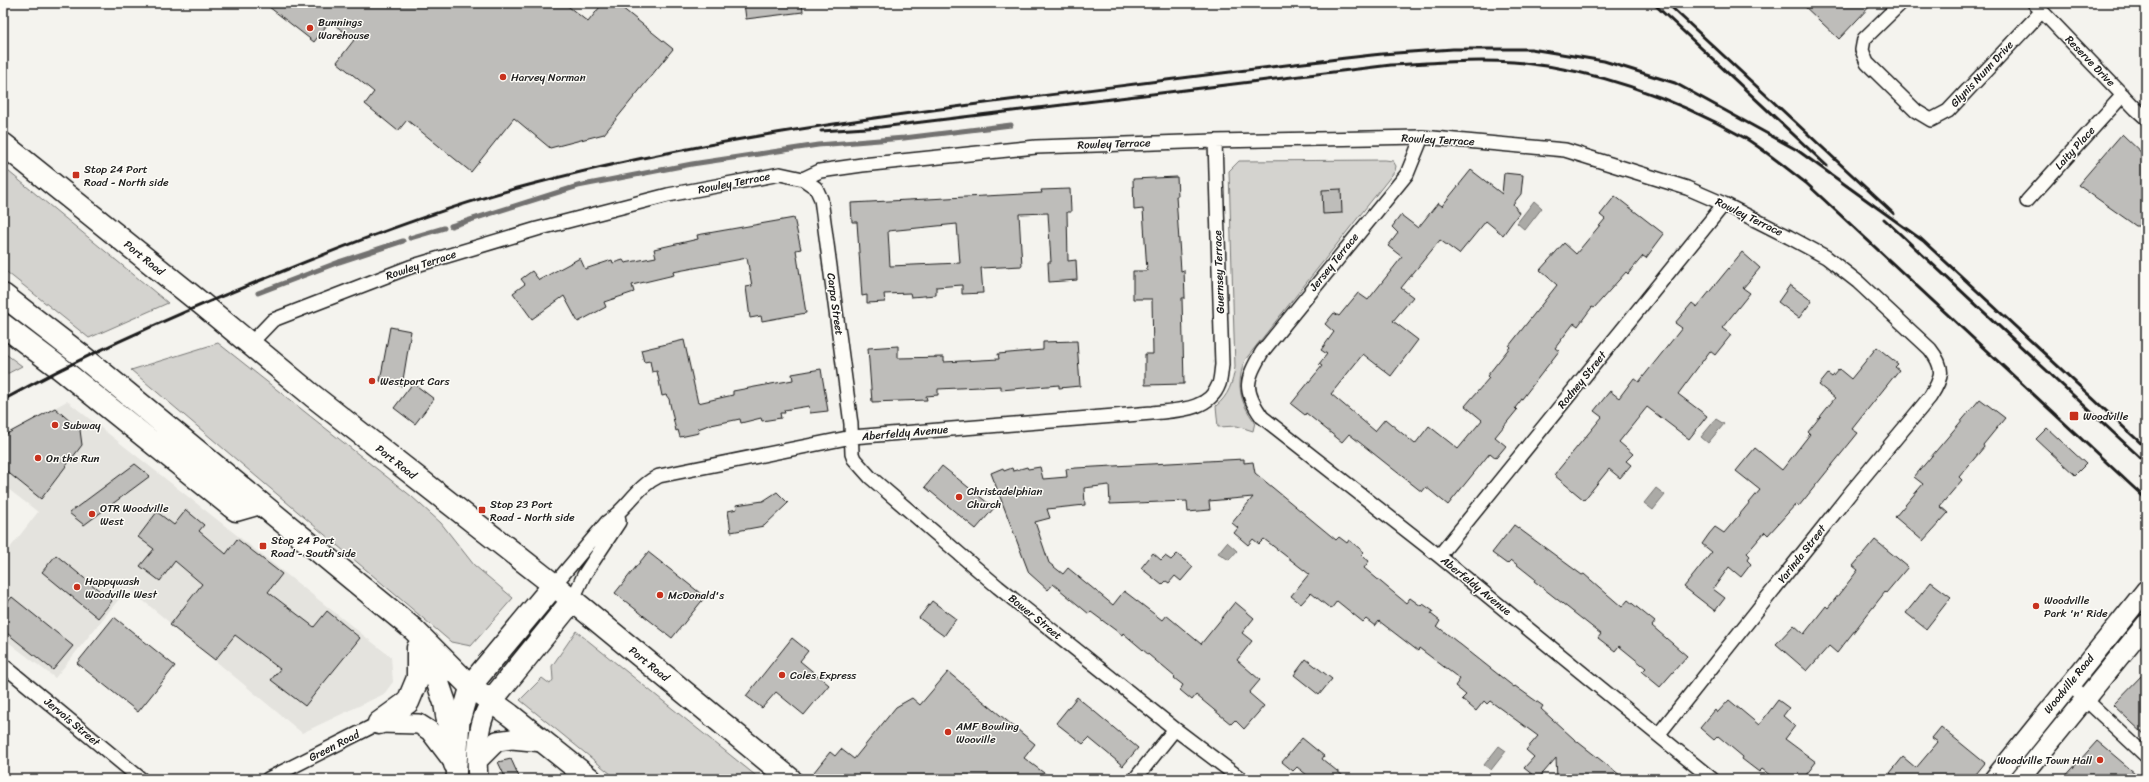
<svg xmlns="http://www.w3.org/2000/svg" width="2149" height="782" font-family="Sriracha,sans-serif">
<rect width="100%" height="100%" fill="#f4f3ee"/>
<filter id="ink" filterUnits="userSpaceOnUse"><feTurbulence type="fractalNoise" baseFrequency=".025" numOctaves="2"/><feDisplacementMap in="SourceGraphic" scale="8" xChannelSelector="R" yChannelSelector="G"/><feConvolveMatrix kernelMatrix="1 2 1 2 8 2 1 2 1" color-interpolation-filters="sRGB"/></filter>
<g filter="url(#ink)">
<path fill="#e4e3de" d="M67 401 391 657 393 682 384 694 302 733 128 588 55 678 3 638V557L38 512 3 485V436Z"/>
<path fill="#d4d3cf" stroke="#787876" d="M1385 160 1393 161 1396 166 1395 171 1245 360C1236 383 1239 402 1255 422L1253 431 1237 426 1218 427 1216 406C1228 396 1233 383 1235 367L1229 171 1239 161Z
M3 167 168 303 89 338 3 269Z
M218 343 411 496 441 523 474 565 513 598 471 646 451 642 131 370Z
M3 352 22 366 3 376Z
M576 631 760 779H617L520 700 542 678 550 684 553 680 552 666Z"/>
<path fill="#abaaa6" stroke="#72716f" d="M1534 201 1542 208 1525 230 1517 223Z
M1716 419 1724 424 1708 443 1701 437Z
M1656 488 1665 495 1653 510 1644 503Z
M1227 542 1237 551 1229 560 1218 553Z
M1499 746 1506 751 1491 770 1484 765Z"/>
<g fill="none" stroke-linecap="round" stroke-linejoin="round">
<path stroke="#72716f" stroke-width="5" d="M451 226 578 186 692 164 818 145 904 138 1011 125
M410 238 444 228
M258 293 339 262 403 241"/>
</g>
<path fill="#bebdba" stroke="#1c1c1c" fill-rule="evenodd" d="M264 3H564L588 22 603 3H616L673 49 604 134 550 148 514 118 471 172 407 120 398 131 365 104 374 92 337 62 354 40 330 21 314 42Z
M744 3H802L803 12 746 19Z
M1801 3H1873L1839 39Z
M2122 134 2146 157V226H2136L2078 185Z
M1471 170 1502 194 1504 173 1523 175 1521 194 1513 204 1519 213 1503 235 1486 221 1459 254 1440 240 1401 288 1413 297 1393 321 1418 340 1391 376 1363 354 1331 394 1375 431 1385 419 1415 444 1429 426 1458 449 1482 420 1465 406 1489 378 1487 376 1510 347 1509 346 1557 285 1540 270 1564 243 1576 254 1605 219 1600 215 1615 196 1664 234 1646 258 1643 256 1628 274 1626 272 1594 308 1592 307 1578 326 1574 323 1555 348 1559 351 1515 408 1517 410 1495 437 1506 446 1496 458 1490 453 1448 505 1426 487 1422 492 1349 434 1342 442 1306 413 1305 415 1291 404 1322 366 1319 364 1327 354 1321 350 1334 332 1325 324 1334 313 1339 316 1358 293 1368 300 1402 257 1388 246 1398 233 1392 227 1401 215 1418 228 1438 203 1442 206Z
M1177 177 1178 196H1176L1181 271 1184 270 1185 298H1182L1184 384 1145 385V354H1153L1152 299H1133V271H1147L1143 209 1134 210 1133 179Z
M1070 189 1071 212H1067L1068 261 1076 260 1077 280 1049 282 1048 262H1051L1048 213 1019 214 1022 266 981 268 983 293 962 294V285L936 287V295L911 297 910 293 884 294 885 302 867 303V295L862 296 857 222H852L851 203 1042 193 1041 190ZM957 224 960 263 890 266 888 231Z
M1341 189 1342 213 1323 214 1322 190Z
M794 218 801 249 796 250 806 313 762 321 761 316 750 318 746 287 752 286 747 258 673 272 674 275 632 285 634 292 604 302 606 307 578 322 564 296 532 319 513 293 525 284 521 279 532 271 539 280 580 258 585 269 612 260 613 263 623 260 625 263 656 257 654 249 698 239 697 235Z
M1742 252 1760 268 1743 288 1750 293 1722 328 1731 335 1715 355 1710 351 1678 394 1707 416 1689 439 1647 407 1619 442 1633 454 1626 461 1631 465 1620 478 1609 469 1584 500 1554 475 1602 417 1594 411 1610 391 1619 398 1634 378 1639 382 1682 328 1675 323 1692 303 1697 307Z
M1790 285 1812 301 1799 318 1778 302Z
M390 327 411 331 402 386 380 381Z
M684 340 698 403 733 395V391L793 380 792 374 821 369 828 411 810 413 809 406 784 410 785 413H780L781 418 762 421 761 418 741 423 740 419 706 426 698 429 699 433 680 437 678 430 676 431 669 399 666 395 662 396 657 371 652 372 650 361 644 362 641 350Z
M1077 341 1080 386 1059 388V385L1001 390V386L938 389V395L926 396 927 400 872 402 868 348 898 346V358L944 357V362L999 359 998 354 1043 350V342Z
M1877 347 1898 364 1895 367 1899 370 1852 429 1858 433 1799 506 1796 504 1768 535 1765 532 1747 553 1750 556 1747 560 1751 564 1741 577 1729 567 1713 589 1725 598 1715 611 1684 587 1712 552 1702 544 1709 534 1715 527 1724 533 1760 490 1736 471 1755 448 1782 470 1810 434 1808 432 1835 398 1819 385 1828 374 1832 377 1839 369 1851 379Z
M413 383 434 399 415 424 394 408Z
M1980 399 2005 418 1983 445 1984 447 1959 477 1962 480 1940 506 1948 513 1923 541 1895 517 1923 484 1914 477Z
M55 408 80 430 82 445 41 499 5 470 3 466V436Z
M2047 428 2086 464 2075 475 2036 439Z
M1244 459V463L1253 462 1255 473 1336 540 1339 537 1347 543 1349 540 1364 552 1361 555 1369 561 1364 568 1406 603 1410 598 1421 606 1423 604 1433 611 1431 614 1440 621 1437 626 1514 687 1515 686 1543 706 1541 709 1574 739 1625 779H1557L1556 758 1538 779 1524 768 1534 757 1526 750 1538 736 1490 701 1487 704 1484 701 1476 711 1462 699 1466 695 1455 686 1460 679 1419 648 1418 651 1379 621 1375 626 1366 619 1363 622 1337 601 1331 609 1311 593 1301 604 1291 596 1309 574 1264 539 1259 544 1253 539 1248 545 1234 533 1238 528 1232 523 1253 497 1209 501 1210 510 1188 512 1187 501 1110 504 1109 485 1084 488 1085 505 1047 509 1050 518 1035 522 1049 563 1063 574 1068 568 1113 605 1124 591 1162 620 1166 615 1201 644 1235 602 1254 618 1242 633 1252 641 1237 660 1260 680 1249 693 1264 706 1244 729 1235 720 1231 724 1196 695 1192 700 1180 690 1183 685 1174 678 1175 677 1123 633 1122 635 1091 612 1089 614 1053 584 1048 590 1029 573 991 473 1003 468 1004 471 1012 468 1013 471 1027 467 1028 469 1040 467 1043 479 1067 477 1066 469 1076 468Z
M135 464 150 476 84 525 69 513Z
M942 466 994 508 976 529 925 487Z
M777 492 788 503 764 526 731 532 728 511 737 509 736 505 763 501Z
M186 510 204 525 199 531 226 554 237 539 282 574 268 592 314 627 327 611 360 638 305 706 271 680 280 669 235 635 215 660 170 625 202 584 175 561 160 581 140 566 154 549 138 537 157 512 174 525Z
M1514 525 1582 575 1584 574 1622 607 1628 600 1655 622 1652 626 1687 656 1660 687 1642 672 1646 668 1619 646 1615 651 1598 638 1601 634 1534 581 1535 579 1511 560 1507 564 1492 553Z
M1875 540 1908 567 1886 593 1885 592 1837 653 1829 646 1807 671 1776 644 1794 625 1804 634 1826 606 1828 608 1858 570 1853 566Z
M648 552 705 597 672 638 615 593Z
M1153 553 1161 560 1165 556 1171 560 1177 554 1193 567 1181 581 1175 576 1169 583 1166 581 1162 585 1141 568Z
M56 555 112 601 98 618 42 572Z
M1931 582 1951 597 1926 629 1906 613Z
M12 597 73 646 53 670 3 630V608Z
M932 601 956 619 944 636 919 618Z
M114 617 175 666 138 712 77 663Z
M792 638 808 651 800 661 829 685 804 715 776 692 762 708 746 696Z
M1306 659 1332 679 1319 695 1294 675Z
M2146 671V736L2113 705Z
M948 672 1035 744 1024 758 1052 779H822L814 772 830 752 835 756 841 749 854 759 896 707 912 698 920 705Z
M1077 697 1138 748 1123 766 1089 738 1083 744 1056 723Z
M1729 700 1759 725 1778 700 1789 708 1783 716 1795 726 1785 739 1816 762 1803 779H1775L1762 769 1759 772 1742 759 1743 757 1718 736 1714 740 1700 728 1715 710 1717 713Z
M1941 727 1985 763 1972 779H1898L1890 773 1903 757 1916 768 1938 742 1932 738Z
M1302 738 1324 756 1322 759 1347 779H1312L1297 767 1293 771 1282 762Z
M2097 741 2142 779H2063Z
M511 759 520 779H506L498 762Z"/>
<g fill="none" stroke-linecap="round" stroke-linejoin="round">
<defs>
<path id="minor" d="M1901 3 1864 39 1862 50 1867 63 1916 111 1931 120 1948 111 2042 11
M2034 3 2136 109 2146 118
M1422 137 1407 174 1262 352C1246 380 1242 389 1262 417L1439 556 1712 779
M803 179 820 171 862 165 1036 147 1215 141 1422 137 1565 150 1687 188 1724 204 1789 237 1826 257 1858 282 1930 349C1945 368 1943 377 1930 397L1852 491 1658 735
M2027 201 2123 95
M250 344 273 320 410 267 537 229 668 195 780 174 803 179 816 188 821 199 851 424 852 454 854 459 870 477 998 587 1175 729 1241 779
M1439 556 1724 204
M554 585 607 522C627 509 637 486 659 476L852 437 1152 413C1177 410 1209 411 1219 384 1221 378 1221 371 1222 365L1215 141
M572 601 584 575 619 522 618 515
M3 665 141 779
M2069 684 2146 756
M268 779 379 723
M1135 779 1175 729"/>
<path id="secondary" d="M379 723 419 724 430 731 455 764
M477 761 497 741 512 739 543 742
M456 779 460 721 470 686
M478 779C476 754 477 723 491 701
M1994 779 2146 590
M2020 779 2146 624"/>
<path id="trunk" d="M3 144 202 304 313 396 554 585 790 779
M3 295 83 357 413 629 470 686 510 715 590 779
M3 325 61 369 236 510 260 503
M421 647 437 680 445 703 455 764
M470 686 554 585
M491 701 572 601
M379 723 408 702 418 678V648"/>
</defs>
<use href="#minor" stroke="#1c1c1c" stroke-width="16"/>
<use href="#secondary" stroke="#1c1c1c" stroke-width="22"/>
<use href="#trunk" stroke="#1c1c1c" stroke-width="25"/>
<use href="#minor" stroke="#fdfcf7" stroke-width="13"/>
<use href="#secondary" stroke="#fdfcf7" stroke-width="19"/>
<use href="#trunk" stroke="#fdfcf7" stroke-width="22"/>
<path stroke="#1c1c1c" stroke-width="3" d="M1653 3 1827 166
M1667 3 1894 214
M821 131 881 127 1391 65C1432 63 1473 59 1513 62 1595 69 1674 98 1745 138 1766 151 1786 168 1806 183L2146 499
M1884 219 2146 463
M1919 237 2146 448
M3 400C89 352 179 313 271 276 355 241 441 208 529 185 691 142 858 119 1025 98 1144 83 1263 67 1382 54L1453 49H1531L1604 61 1675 83 1797 150 1922 240"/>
</g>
</g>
<g fill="#c8321e" stroke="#fdfcf7" stroke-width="1.5">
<circle cx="310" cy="28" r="4"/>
<circle cx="503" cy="77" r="4"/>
<rect x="72" y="171" width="8" height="8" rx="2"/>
<circle cx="372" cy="381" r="4"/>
<rect x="2069" y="411" width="10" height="10" rx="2"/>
<circle cx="55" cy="425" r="4"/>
<circle cx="38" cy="458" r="4"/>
<circle cx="959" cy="497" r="4"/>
<rect x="478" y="506" width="8" height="8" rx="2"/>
<circle cx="92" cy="514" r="4"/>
<rect x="259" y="542" width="8" height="8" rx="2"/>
<circle cx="77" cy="587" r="4"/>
<circle cx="660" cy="595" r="4"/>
<circle cx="2036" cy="606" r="4"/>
<circle cx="782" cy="675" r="4"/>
<circle cx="948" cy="732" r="4"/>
<circle cx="2100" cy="760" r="4"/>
</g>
<g text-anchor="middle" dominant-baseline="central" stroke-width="3" stroke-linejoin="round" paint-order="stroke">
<g font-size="11" fill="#1c1c1c" stroke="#fdfcf7" text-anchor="start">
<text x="318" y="22">Bunnings<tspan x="318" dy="13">Warehouse</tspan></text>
<text x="511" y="77">Harvey Norman</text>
<text x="84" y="169">Stop 24 Port<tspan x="84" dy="13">Road - North side</tspan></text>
<text x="380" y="381">Westport Cars</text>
<text x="2083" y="416">Woodville</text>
<text x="63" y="425">Subway</text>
<text x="46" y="458">On the Run</text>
<text x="967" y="491">Christadelphian<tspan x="967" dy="13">Church</tspan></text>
<text x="490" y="504">Stop 23 Port<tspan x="490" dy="13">Road - North side</tspan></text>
<text x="100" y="508">OTR Woodville<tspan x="100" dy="13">West</tspan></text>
<text x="271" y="540">Stop 24 Port<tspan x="271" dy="13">Road - South side</tspan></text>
<text x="85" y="581">Happywash<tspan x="85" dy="13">Woodville West</tspan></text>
<text x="668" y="595">McDonald's</text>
<text x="2044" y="600">Woodville<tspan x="2044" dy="13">Park 'n' Ride</tspan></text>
<text x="790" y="675">Coles Express</text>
<text x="956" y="726">AMF Bowling<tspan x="956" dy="13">Wooville</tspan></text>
<text x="2092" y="760" text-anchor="end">Woodville Town Hall</text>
</g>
<g font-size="11" fill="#1c1c1c" stroke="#fdfcf7">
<text transform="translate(2090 61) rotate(46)">Reserve Drive</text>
<text transform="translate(1982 74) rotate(-47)">Glynis Nunn Drive</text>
<text transform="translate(1438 140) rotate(3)">Rowley Terrace</text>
<text transform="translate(1114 144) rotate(-2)">Rowley Terrace</text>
<text transform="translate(2075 148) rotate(-48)">Laity Place</text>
<text transform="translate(734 183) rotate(-11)">Rowley Terrace</text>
<text transform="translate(1749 217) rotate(26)">Rowley Terrace</text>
<text transform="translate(144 258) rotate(39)">Port Road</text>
<text transform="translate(1334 262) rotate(-51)">Jersey Terrace</text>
<text transform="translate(421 265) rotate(-18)">Rowley Terrace</text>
<text transform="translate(1219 272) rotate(-92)">Guernsey Terrace</text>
<text transform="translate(835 304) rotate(82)">Carpa Street</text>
<text transform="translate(1582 380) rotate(-51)">Rodney Street</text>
<text transform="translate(905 433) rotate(-5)">Aberfeldy Avenue</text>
<text transform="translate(396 462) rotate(38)">Port Road</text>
<text transform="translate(1802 554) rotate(-52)">Yarinda Street</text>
<text transform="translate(1476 586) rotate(39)">Aberfeldy Avenue</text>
<text transform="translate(1035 617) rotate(39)">Bower Street</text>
<text transform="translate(649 664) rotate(39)">Port Road</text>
<text transform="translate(2069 684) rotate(-51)">Woodville Road</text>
<text transform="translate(72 722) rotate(40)">Jervois Street</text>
<text transform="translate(334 746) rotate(-27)">Green Road</text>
</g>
</g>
<rect width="2149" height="782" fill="none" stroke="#fdfcf7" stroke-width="16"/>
<rect x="8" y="8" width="2133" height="766" fill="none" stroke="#1c1c1c" stroke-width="1.5" filter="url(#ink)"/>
</svg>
